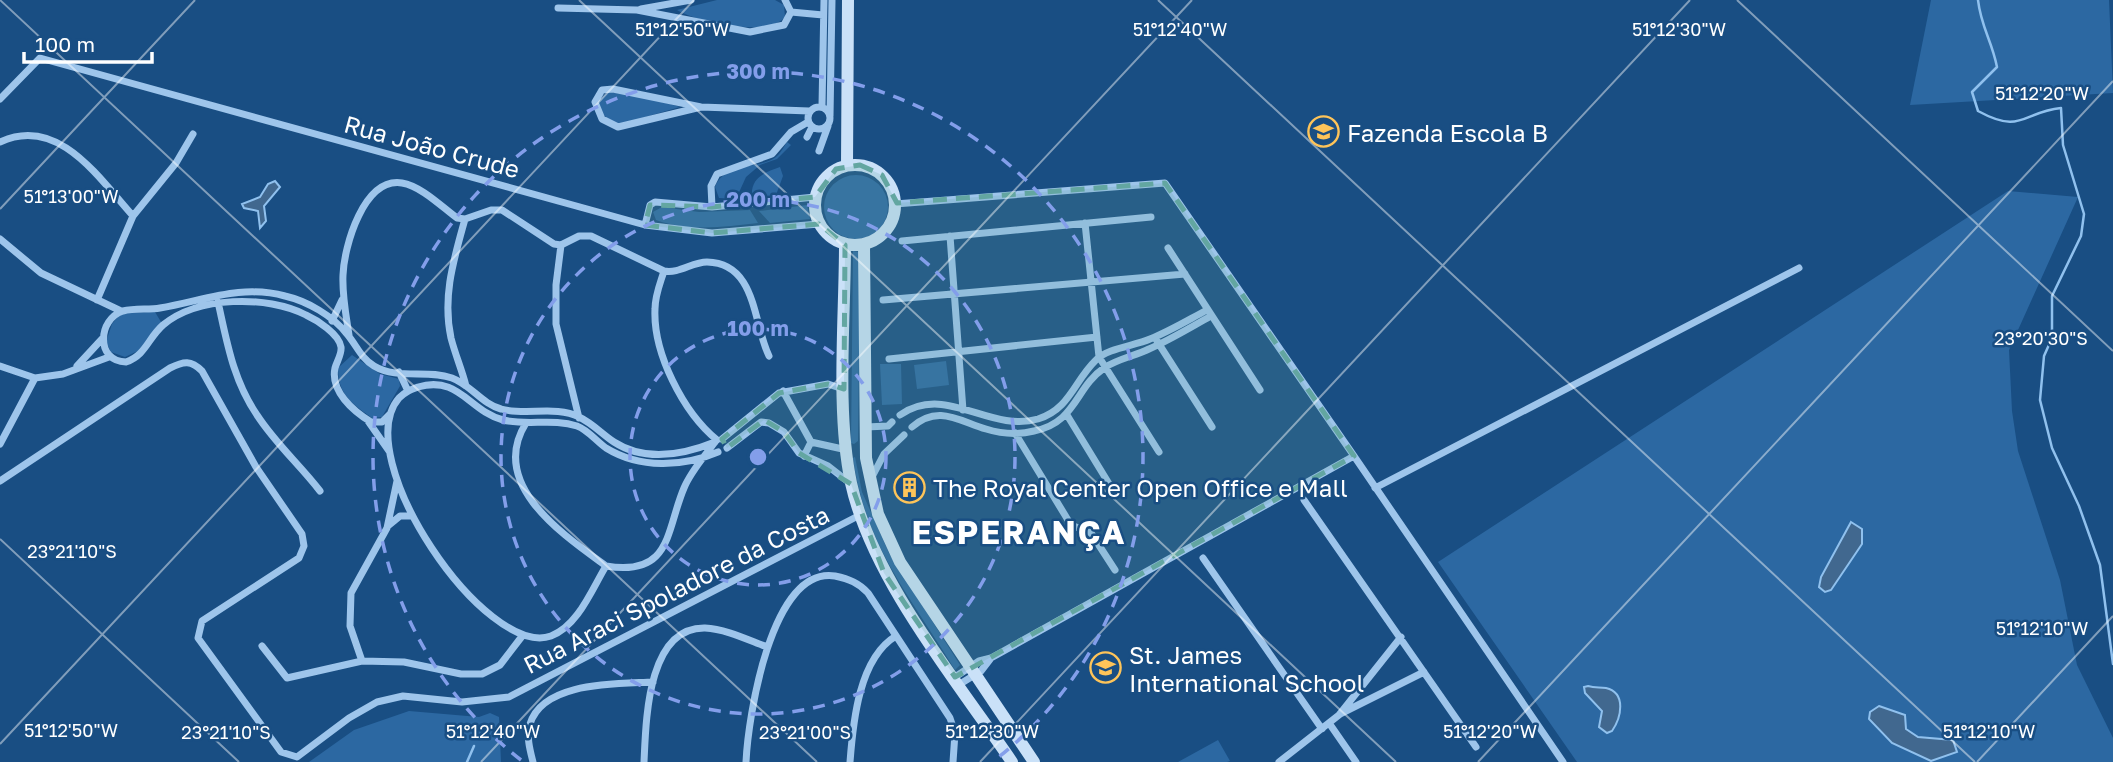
<svg xmlns="http://www.w3.org/2000/svg" width="2113" height="762" font-family="'Golos Text',sans-serif">
<rect width="100%" height="100%" fill="#194e83"/>
<path fill="#2c68a2" d="M717 0H775L784 5 785 17C768 38 697 22 677 10Z
M1931 0H2109L2113 93 1910 105Z
M608 92 647 97 680 107 621 124 611 123 599 110V100Z
M787 142 791 145 777 159 760 165 746 177 736 199 719 198 715 187C723 164 756 168 773 159 780 155 783 148 787 142Z
M780 167 783 176 776 195 752 197C750 178 765 172 780 167Z
M824 207a32 32 0 1 1 64 0a32 32 0 1 1-64 0Z
M2008 191 2078 197 2009 350 2012 411 2018 451 2060 580 2077 665 2113 738V762H1577L1438 562Z
M807 205 810 219 770 223 759 211Z
M662 207 699 212 750 210 758 223C725 227 688 232 656 220L653 212Z
M853 251 859 252 860 260 858 441 854 444 851 443Z
M155 312 161 322 140 350 125 357 111 352 106 342 112 324 121 313Z
M352 355 380 374 399 379 400 386 382 417 372 418C352 403 338 395 338 368Z
M946 361 949 385 917 389 914 365Z
M880 364H901L902 404 882 405Z
M855 457 862 492 889 553 960 665 955 670C911 597 865 546 853 458Z
M409 711 479 717 490 713 499 717 501 762H309L354 730Z
M1218 740 1230 761 1227 762H1178Z"/>
<path fill="#41688f" stroke="#90c1ee" stroke-width="2" d="M275 181 280 187 264 206 266 221 260 228 258 211 244 208 242 204 260 197 268 184Z
M1851 522 1862 529V544L1831 590 1825 592 1819 587 1821 577Z
M1588 686C1595 688 1599 687 1606 688 1627 693 1621 718 1612 731L1607 733 1599 727 1602 711 1585 693 1584 687Z
M1879 706 1905 715 1906 729 1918 737 1953 740 1957 752 1931 761 1892 743 1869 719 1870 712Z"/>
<g fill="none" stroke-linecap="round" stroke-linejoin="round">
<path stroke="#90c1ee" stroke-width="2.5" d="M1978 0C1981 27 1992 41 1997 67L1972 92 1978 111C2022 135 2022 112 2061 108L2063 145 2084 214 2081 236 2052 296V338L2044 356 2040 400 2052 448 2079 506 2100 565 2113 664
M467 762 474 746"/>
<path stroke="#9ec5eb" stroke-width="7" d="M558 8 637 10 750 32 784 25 791 12 785 0
M641 9 691 0
M791 12 823 15
M0 99 40 58 645 225 712 233 819 224
M822 106 824 0
M808 118a11 11 0 1 1 22 0a11 11 0 1 1-22 0Z
M701 107 618 127 602 119 595 102 602 90 613 89 701 107 809 111
M830 116 832 0
M807 137 812 127
M0 142C58 115 98 177 133 216
M819 151 828 126
M895 204 1165 183 1354 456
M712 207 711 186 717 174 772 154 791 132 808 122
M1085 223 1099 357 1159 452
M645 225 650 205 655 202 712 207 815 197
M950 236 963 410
M0 239 41 273 121 311
M902 241 1151 217
M1168 248 1260 390
M97 300 133 216 176 163 193 134
M883 300 1185 274
M218 302C227 342 233 380 257 415 275 443 300 465 320 491
M332 321 342 300
M349 335C346 315 342 295 343 275 344 246 364 177 402 183 421 186 442 207 457 218L465 219
M1157 341 1212 427
M889 359 1097 337
M0 366 35 378
M77 366 102 339
M399 372 408 391
M466 386C462 370 455 354 451 338 442 296 454 259 465 219L491 210H502L554 244 561 245
M783 391 811 442 804 456
M390 414 382 422H371C353 411 330 391 335 368 337 361 342 354 341 347 339 334 317 320 306 315 267 295 198 296 163 325 148 338 146 355 126 362 95 361 98 319 123 311 135 308 149 310 160 308 203 301 240 284 285 296 307 301 333 316 347 334 357 346 361 358 374 366 397 380 428 369 452 378 471 385 482 404 501 409 525 416 556 405 579 417 592 423 602 434 614 442 645 462 683 455 715 442
M900 415C946 383 989 433 1038 419 1070 409 1074 381 1096 360 1108 348 1134 346 1150 339 1170 331 1188 320 1207 310
M1067 415 1111 487
M579 418 556 324V285L561 245 579 236H591L664 271
M368 421 389 451
M526 423C488 484 562 534 606 566 672 577 666 530 684 488 691 471 704 457 715 442
M866 427 888 426 892 422
M912 427C938 404 959 421 986 429 1002 434 1018 435 1034 431 1076 423 1075 388 1104 368 1117 359 1135 356 1149 349 1170 340 1191 327 1211 316
M1015 433 1071 525 1091 533 1115 570
M722 439 779 393 828 384 843 389
M717 440C683 412 653 353 655 309 655 295 660 284 664 271 679 274 692 262 707 262 757 263 753 324 769 356
M811 442 847 450
M0 444 35 378 63 374 109 357
M727 448 761 422 769 423 784 432 799 453 828 466 851 484
M872 477 884 454 904 435
M0 481 170 368C184 361 191 360 202 371L256 467 302 534 304 546 299 558 202 621 198 638 281 752 297 757 349 718 377 702 403 696 462 702 509 697 860 515
M1375 488 1799 268
M1304 500 1476 747
M389 525 400 516H412
M1203 558 1322 729
M606 566C592 589 578 626 551 636 486 659 348 457 399 398 405 392 410 390 418 387 459 375 469 411 503 420 527 426 553 418 577 426 588 430 596 441 606 448 640 469 683 467 718 452
M262 646 287 678 362 661 404 662 461 674H482L500 665 523 635
M362 661 350 626 351 593 387 528 397 481
M955 677 979 661 991 658 1354 456 1563 762
M960 684 981 671 991 658
M1340 714 1424 672
M1329 723 1356 762
M533 762C530 750 526 736 530 724 543 681 618 684 653 682
M644 762C646 721 647 627 705 628 726 629 748 640 767 647
M746 762C748 718 771 566 835 576 849 579 859 583 868 593L950 718 955 733 953 762
M850 762C853 722 859 658 896 636
M1279 762 1339 715 1401 637"/>
<path stroke="#cae1f8" stroke-width="12" d="M815 205a40 40 0 1 1 80 0a40 40 0 1 1-80 0Z
M847 165 848 0
M845 245C845 318 836 412 851 483 872 579 957 681 1012 762
M864 245 866 458 878 514 900 562 1034 762"/>
</g>
<path fill="#63a6a1" fill-opacity="0.2" stroke="#63a6a1" stroke-width="5" stroke-dasharray="14 9" stroke-linejoin="round" d="M860 165 882 175 897 203 1165 183 1354 456 955 677 884 573 851 484 799 453 784 432 764 420 727 448 722 439 779 393 828 384 844 389 845 245 819 224 712 233 645 225 650 205 712 207 815 197 836 169Z"/>
<path fill="none" stroke="#fff" stroke-width="2" stroke-opacity="0.45" d="M0 0 817 762M579 0 1396 762M1158 0 1975 762M1737 0 2113 351M0 209 195 0M0 539 239 762M0 744 694 0M481 762 1192 0M980 762 1690 0M1478 762 2113 81M1977 762 2113 616"/>
<g fill="none" stroke="#839eea" stroke-width="3.5" stroke-dasharray="12 9">
<circle cx="758" cy="457" r="128"/>
<circle cx="758" cy="457" r="257"/>
<path d="M521 760A385 385 0 1 1 995 760"/>
</g>
<defs>
<symbol id="university-ring" viewBox="-11 -11 22 22"><circle r="9.5" fill="#194e83" stroke="#fec459" stroke-width="1.5"/><path d="M0-5L7-2L0 1L-7-2ZM-4 1L0 2.5L4 1V4Q0 6-4 4Z" fill="#fec459"/></symbol>
<symbol id="building-ring" viewBox="-11 -11 22 22"><circle r="9.5" fill="#194e83" stroke="#fec459" stroke-width="1.5"/><path d="M-4-6H4V6H1V3H-1V6H-4ZM-2.5-4.3h1.7v1.8h-1.7ZM.8-4.3h1.7v1.8H.8ZM-2.5-1h1.7V.8h-1.7ZM.8-1h1.7V.8H.8Z" fill="#fec459"/></symbol>
<symbol id="school-ring" viewBox="-11 -11 22 22"><circle r="9.5" fill="#194e83" stroke="#fec459" stroke-width="1.5"/><path d="M0-5L7-2L0 1L-7-2ZM-4 1L0 2.5L4 1V4Q0 6-4 4Z" fill="#fec459"/></symbol>
</defs>
<g fill-rule="evenodd">
<use href="#university-ring" x="1306" y="114" width="35" height="35"/>
<use href="#building-ring" x="892" y="470" width="35" height="35"/>
<use href="#school-ring" x="1088" y="650" width="35" height="35"/>
</g>
<g text-anchor="middle" dominant-baseline="central" stroke-width="5" stroke-linejoin="round" paint-order="stroke">
<g font-size="24" fill="#fff" stroke="#194e83" text-anchor="start">
<text x="1347" y="132">Fazenda Escola B</text>
<text x="933" y="487">The Royal Center Open Office e Mall</text>
<text x="1129" y="654">St. James<tspan x="1129" dy="28">International School</tspan></text>
</g>
<g font-size="24" fill="#fff" stroke="#194e83">
<text transform="translate(432 146) rotate(15)">Rua João Crude</text>
<text transform="translate(676 589) rotate(-27)">Rua Araci Spoladore da Costa</text>
</g>
<g font-size="32" font-weight="bold" letter-spacing="2" fill="#fff" stroke="#194e83">
<text x="1019" y="532">ESPERANÇA</text>
</g>
</g>
<g font-size="18" text-anchor="middle" fill="#fff" stroke="#194e83" stroke-width="5" stroke-linejoin="round" paint-order="stroke">
<text x="1679" y="36">51°12'30"W</text>
<text x="682" y="36">51°12'50"W</text>
<text x="1180" y="36">51°12'40"W</text>
<text x="2042" y="100">51°12'20"W</text>
<text x="71" y="203">51°13'00"W</text>
<text x="2041" y="345">23°20'30"S</text>
<text x="72" y="558">23°21'10"S</text>
<text x="2042" y="635">51°12'10"W</text>
<text x="71" y="737">51°12'50"W</text>
<text x="493" y="738">51°12'40"W</text>
<text x="992" y="738">51°12'30"W</text>
<text x="1490" y="738">51°12'20"W</text>
<text x="1989" y="738">51°12'10"W</text>
<text x="226" y="739">23°21'10"S</text>
<text x="805" y="739">23°21'00"S</text>
</g>
<circle cx="758" cy="457" r="10" fill="#839eea" stroke="#194e83" stroke-width="3.5"/>
<g font-size="21" text-anchor="middle" font-weight="bold" fill="#839eea" stroke="#194e83" stroke-width="5" stroke-linejoin="round" paint-order="stroke">
<text x="758" y="79">300 m</text>
<text x="758" y="207">200 m</text>
<text x="758" y="336">100 m</text>
</g>
<path d="M24 52v10h128v-10" fill="none" stroke="#ffffff" stroke-width="3.5"/>
<text x="35" y="52" font-size="21" fill="#ffffff" stroke="#194e83" stroke-width="5" paint-order="stroke">100 m</text>
</svg>
